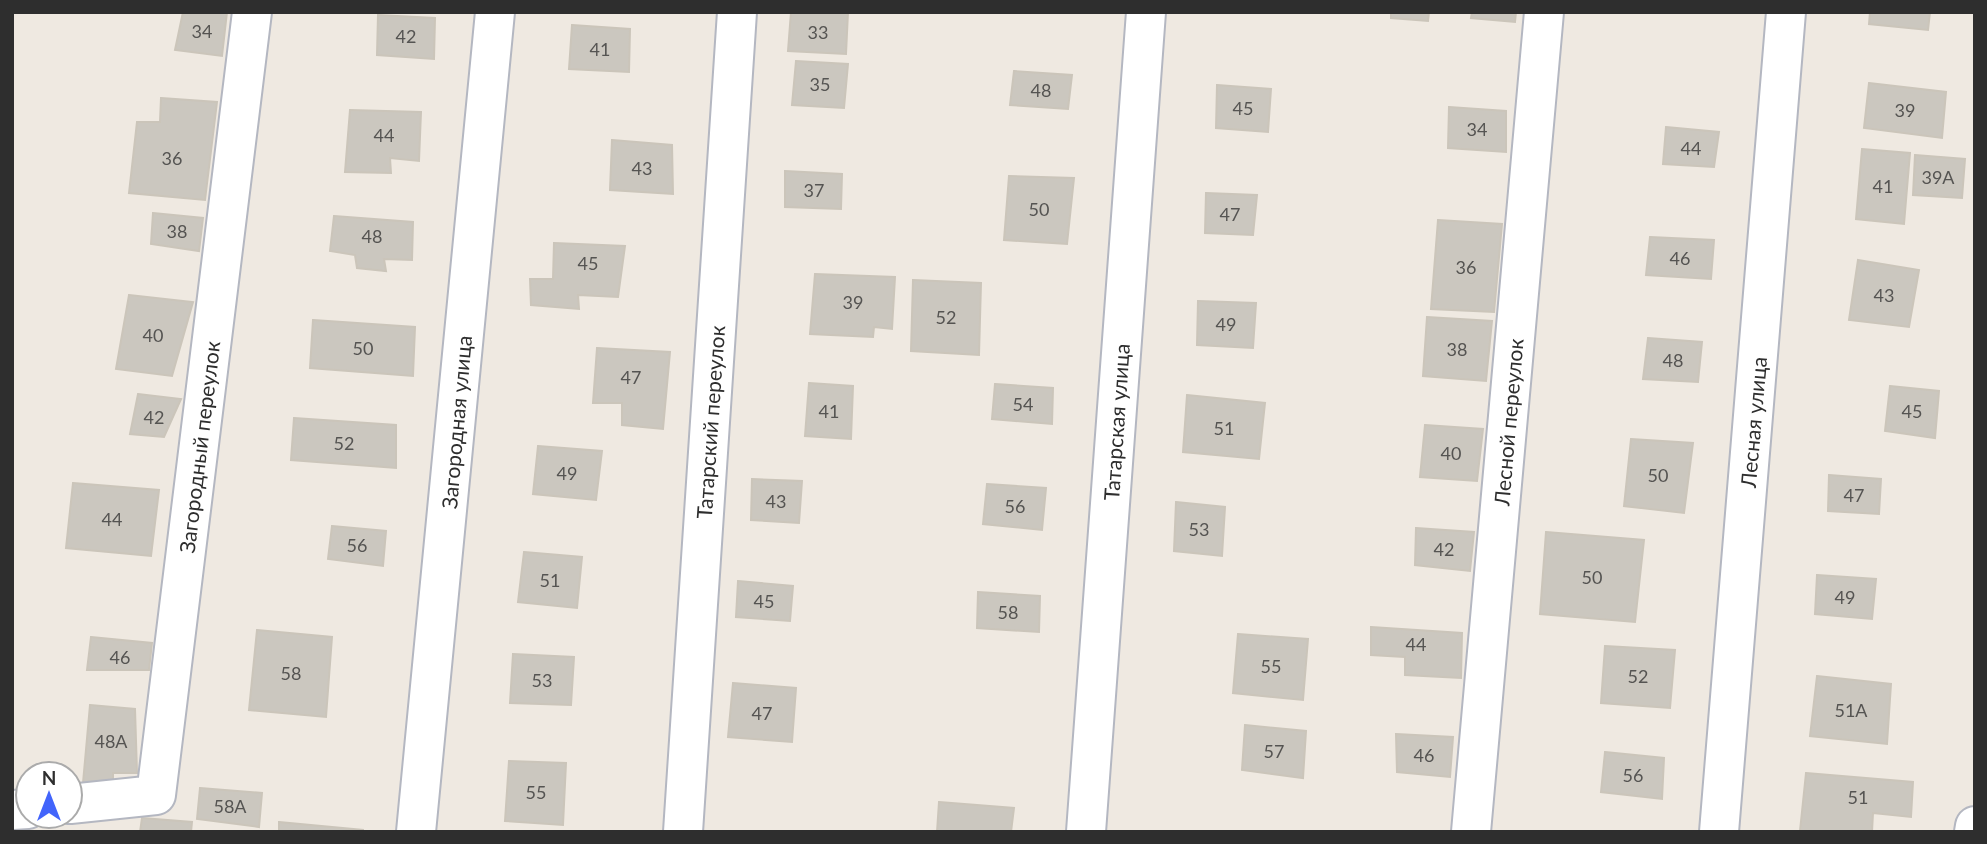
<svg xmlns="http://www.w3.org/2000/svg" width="1987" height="844" font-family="Lato,sans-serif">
<rect width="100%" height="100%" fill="#efe9e1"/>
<path fill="#cbc7bf" stroke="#cbc5ba" stroke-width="2" d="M183 12H227L222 56 175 50Z
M791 12H848L846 54 788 51Z
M1391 12H1429L1428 21 1391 18Z
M1472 12H1516L1515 22 1471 18Z
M1870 12H1930L1928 30 1869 24Z
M378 15 435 18 434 59 377 55Z
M572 25 630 29 629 72 569 69Z
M796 61 848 64 844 108 792 105Z
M1014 71 1072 75 1068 109 1010 105Z
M1869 83 1946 92 1942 138 1864 128Z
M1217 85 1271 89 1268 132 1216 128Z
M161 98 217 102 205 200 129 193 137 122H160Z
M1449 107 1506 111V152L1448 148Z
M350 110 421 112 419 161 390 158 391 173 345 172Z
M1666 127 1719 132 1714 167 1663 164Z
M612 140 672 145 673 194 610 190Z
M1862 149 1910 153 1904 224 1856 219Z
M1915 155 1965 159 1962 198 1913 195Z
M785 171 842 174 841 209 785 207Z
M1009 176 1074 178 1067 244 1004 240Z
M1206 193 1257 195 1253 235 1205 233Z
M153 213 203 218 199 251 151 244Z
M334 216 413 222 412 260 384 259 386 271 357 268 355 255 330 251Z
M1438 220 1502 224 1494 312 1431 309Z
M1650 237 1714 240 1711 279 1646 275Z
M554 243 625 246 618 297 578 295 579 309 531 305 530 279H553Z
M1858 260 1919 270 1909 327 1849 320Z
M815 274 895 277 892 329 874 327 873 337 810 334Z
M913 280 981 283 979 355 911 351Z
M129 295 193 302 172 376 116 369Z
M1198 301 1256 303 1253 348 1197 345Z
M1427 317 1492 321 1486 381 1423 376Z
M313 320 415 327 413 376 310 368Z
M1648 338 1702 342 1698 382 1643 379Z
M597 348 670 352 663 429 622 425V403H593Z
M809 383 853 386 851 439 805 436Z
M995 384 1053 388 1052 424 992 419Z
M1890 386 1939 391 1935 438 1885 431Z
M138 394 181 399 164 437 130 434Z
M1187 395 1265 403 1259 459 1183 452Z
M294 418 396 425V468L291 460Z
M1425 425 1483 429 1477 481 1420 477Z
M1631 439 1693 443 1684 513 1624 506Z
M538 446 602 451 596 500 533 494Z
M1829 475 1881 479 1879 514 1828 511Z
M752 479 802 481 799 523 751 520Z
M73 483 159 490 151 556 66 548Z
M987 484 1046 488 1042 530 983 524Z
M1176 502 1225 507 1222 556 1174 551Z
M332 526 386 531 383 566 328 559Z
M1416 528 1474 532 1470 571 1415 565Z
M1546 532 1644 540 1635 622 1540 614Z
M524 552 582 557 577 608 518 602Z
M1817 575 1876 579 1872 619 1815 614Z
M738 581 793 586 790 621 736 617Z
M978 592 1040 596 1039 632 977 628Z
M1371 627 1462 633 1461 678 1405 675V657L1371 655Z
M257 630 332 637 326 717 249 710Z
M1238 634 1308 639 1303 700 1233 693Z
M91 637 152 643 149 670H87Z
M1605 646 1675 650 1670 708 1601 703Z
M513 654 574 657 571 705 510 703Z
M1817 676 1891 684 1887 744 1810 736Z
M733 683 796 688 792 742 728 737Z
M90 705 135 709 137 773H113V787L83 783Z
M1245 725 1306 731 1303 778 1242 770Z
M1396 734 1453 737 1450 777 1397 772Z
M1605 752 1664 758 1662 799 1601 792Z
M509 761 566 763 563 825 505 821Z
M1806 773 1913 782 1911 817 1873 813 1872 832 1800 831Z
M200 788 262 793 259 827 197 819Z
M939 802 1014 808 1011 832H937Z
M142 818 192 822 191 832H140Z
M279 822 363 830V832H279Z"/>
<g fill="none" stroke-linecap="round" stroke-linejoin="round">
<defs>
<path id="minor" d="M70 804 156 795 252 12
M12 810 28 809
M416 832 495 12
M683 832 737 12
M1086 832 1146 12
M1471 832 1544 12
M1719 832 1786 12
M1974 832 1975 826"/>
</defs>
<use href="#minor" stroke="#b4b7c1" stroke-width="42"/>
<use href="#minor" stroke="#fff" stroke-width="38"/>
</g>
<g text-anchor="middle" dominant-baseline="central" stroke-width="5" stroke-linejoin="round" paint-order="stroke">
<g font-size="18" fill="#555452">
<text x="202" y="31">34</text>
<text x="818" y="32">33</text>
<text x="406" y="36">42</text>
<text x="600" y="49">41</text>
<text x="820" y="84">35</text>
<text x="1041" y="90">48</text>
<text x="1243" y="108">45</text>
<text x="1905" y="110">39</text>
<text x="1477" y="129">34</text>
<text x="384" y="135">44</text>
<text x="1691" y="148">44</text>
<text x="172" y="158">36</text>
<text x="642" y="168">43</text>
<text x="1938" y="177">39А</text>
<text x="1883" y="186">41</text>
<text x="814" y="190">37</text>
<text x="1039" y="209">50</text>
<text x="1230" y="214">47</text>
<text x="177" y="231">38</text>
<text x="372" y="236">48</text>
<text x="1680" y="258">46</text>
<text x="588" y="263">45</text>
<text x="1466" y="267">36</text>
<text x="1884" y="295">43</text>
<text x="853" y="302">39</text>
<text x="946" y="317">52</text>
<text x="1226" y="324">49</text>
<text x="153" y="335">40</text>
<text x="363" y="348">50</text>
<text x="1457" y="349">38</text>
<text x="1673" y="360">48</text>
<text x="631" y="377">47</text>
<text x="1023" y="404">54</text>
<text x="829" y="411">41</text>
<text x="1912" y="411">45</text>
<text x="154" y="417">42</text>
<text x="1224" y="428">51</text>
<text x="344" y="443">52</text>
<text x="1451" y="453">40</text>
<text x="567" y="473">49</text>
<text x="1658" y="475">50</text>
<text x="1854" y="495">47</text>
<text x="776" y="501">43</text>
<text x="1015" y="506">56</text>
<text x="112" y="519">44</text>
<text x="1199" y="529">53</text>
<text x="357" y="545">56</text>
<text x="1444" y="549">42</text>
<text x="1592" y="577">50</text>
<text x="550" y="580">51</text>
<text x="1845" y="597">49</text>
<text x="764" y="601">45</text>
<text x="1008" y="612">58</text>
<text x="1416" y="644">44</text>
<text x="120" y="657">46</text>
<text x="1271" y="666">55</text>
<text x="291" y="673">58</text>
<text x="1638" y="676">52</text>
<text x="542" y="680">53</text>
<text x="1851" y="710">51А</text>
<text x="762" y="713">47</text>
<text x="111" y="741">48А</text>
<text x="1274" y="751">57</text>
<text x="1424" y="755">46</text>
<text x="1633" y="775">56</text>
<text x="536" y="792">55</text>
<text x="1858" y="797">51</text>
<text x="230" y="806">58А</text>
</g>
<g font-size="21" fill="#2e2e2e" stroke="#fff">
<text transform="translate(456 422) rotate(-85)">Загородная улица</text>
<text transform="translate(710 422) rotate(-86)">Татарский переулок</text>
<text transform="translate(1116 422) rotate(-86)">Татарская улица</text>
<text transform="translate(1508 422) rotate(-85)">Лесной переулок</text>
<text transform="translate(1753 422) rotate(-85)">Лесная улица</text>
<text transform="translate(199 447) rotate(-83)">Загородный переулок</text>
</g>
</g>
<rect width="1987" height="844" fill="none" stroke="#2e2e2e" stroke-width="28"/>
<g transform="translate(49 795)"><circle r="33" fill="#ffffff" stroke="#ababab" stroke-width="2"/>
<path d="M0-5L12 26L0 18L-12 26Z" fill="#4264fb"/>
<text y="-10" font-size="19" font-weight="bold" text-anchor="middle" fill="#2e2e2e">N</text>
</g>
</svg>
